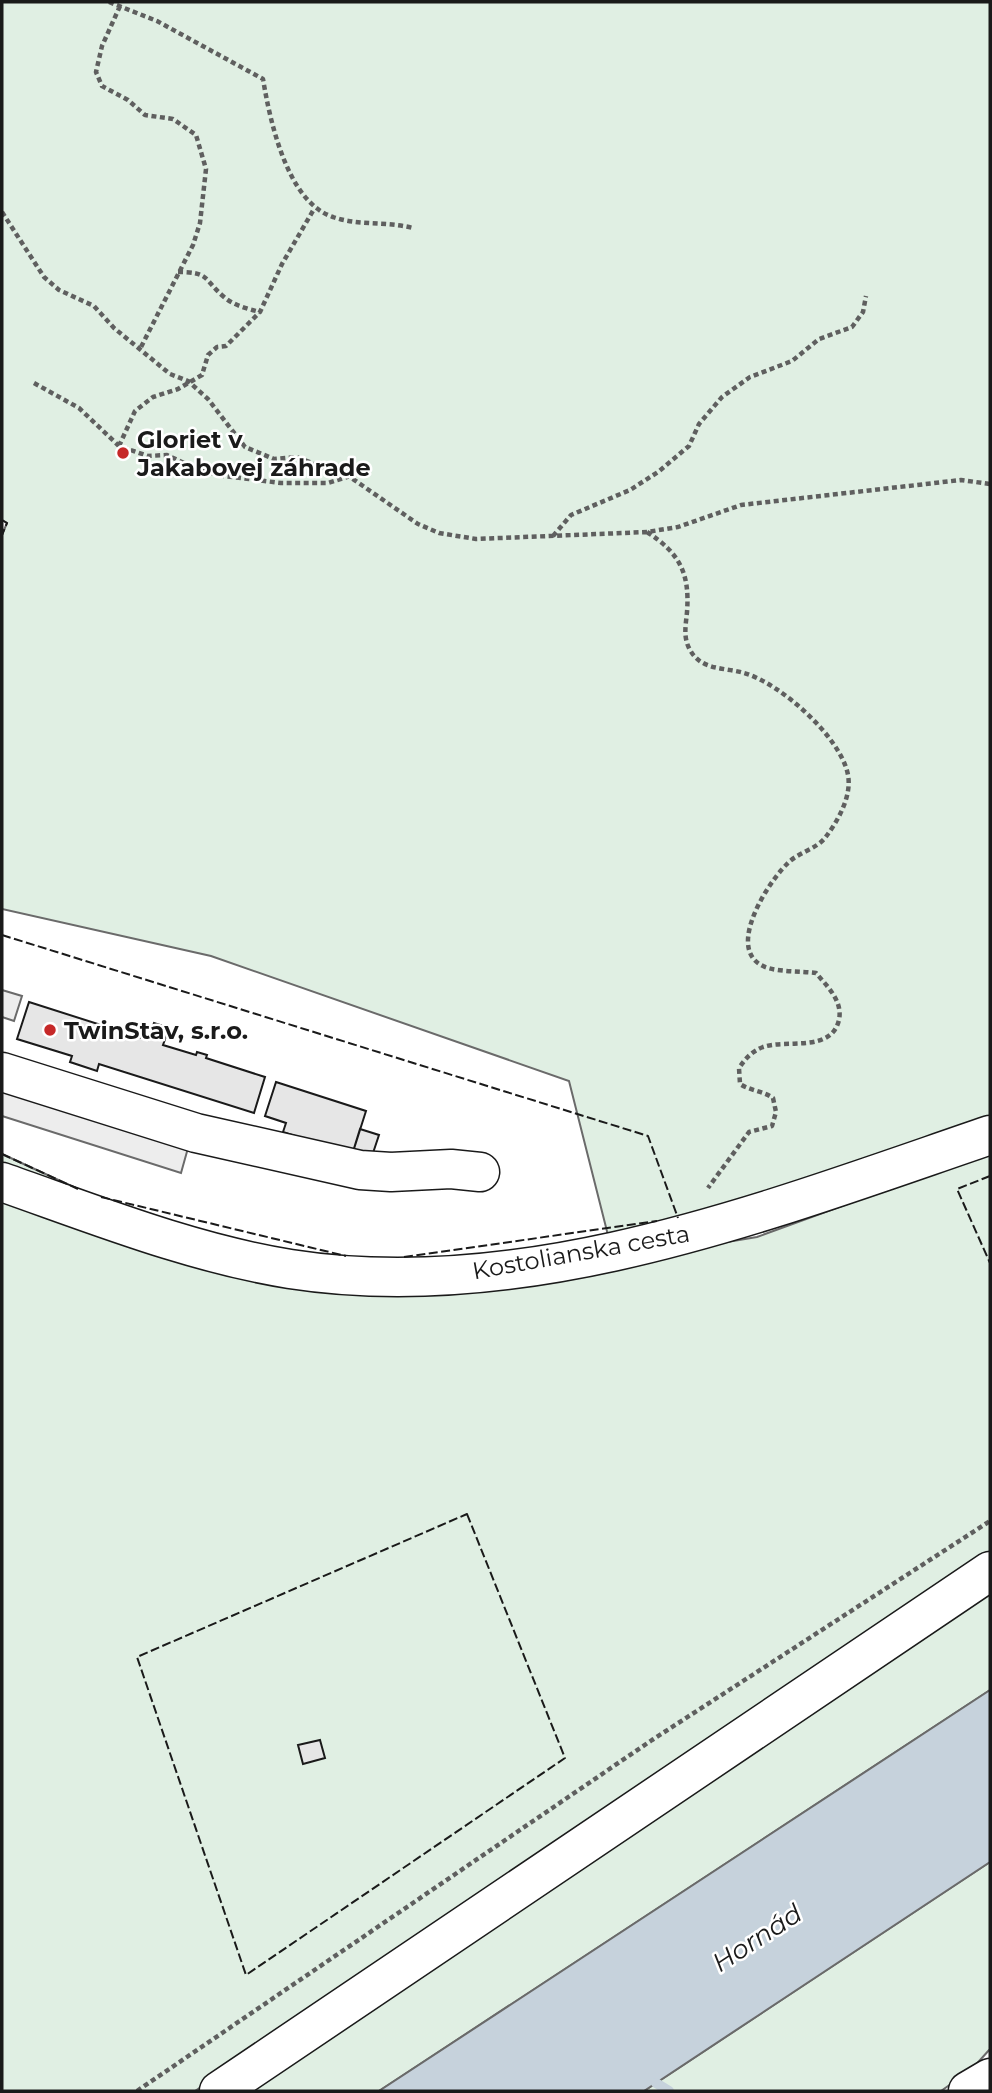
<svg xmlns="http://www.w3.org/2000/svg" width="992" height="2093" font-family="Montserrat,sans-serif">
<rect width="100%" height="100%" fill="#fff"/>
<path fill="#e0efe3" stroke="#6a6a6a" stroke-width="2" d="M2 2H990V1135L612 1251 569 1081 211 956 2 909V535L7 523 2 520Z
M990 1152V1556L195 2091H2V1199L234 1274 679 1250 757 1237Z
M2 1154 91 1195 2 1165Z
M990 1585V1690L379 2091H242Z
M990 1862V2049L972 2069 941 2091H644Z"/>
<path fill="#ededed" stroke="#6a6a6a" stroke-width="2" d="M2 990 22 996 14 1021 2 1017Z
M2 1089 188 1148 181 1173 2 1116Z"/>
<path fill="#c6d2dc" stroke="#6a6a6a" stroke-width="2" d="M990 1690V1862L644 2091H379Z"/>
<g fill="none" stroke-linecap="round" stroke-linejoin="round">
<path stroke="#c6d2dc" stroke-width="10" d="M656 2083 669 2091"/>
</g>
<path fill="#e6e6e6" stroke="#1a1a1a" stroke-width="2" d="M29 1002 148 1040 154 1023 169 1028 163 1045 196 1055 197 1052 207 1055 206 1058 265 1077 254 1113 99 1064 97 1071 70 1062 72 1056 17 1039Z
M276 1082 366 1111 352 1155 283 1132 286 1123 265 1116Z
M360 1129 379 1135 370 1162 352 1155Z
M320 1740 325 1758 303 1764 298 1745Z"/>
<g fill="none" stroke-linecap="round" stroke-linejoin="round">
<defs>
<path id="minor" d="M2 1072 196 1133 360 1170 391 1172 451 1169 480 1172
M2 1182C96 1215 191 1253 290 1269 527 1306 770 1210 990 1135
M219 2091 990 1571
M968 2091 990 2078"/>
</defs>
<use href="#minor" stroke="#1a1a1a" stroke-width="41"/>
<path stroke="#5f5f5f" stroke-width="4.5" stroke-dasharray="5 3.5" stroke-linecap="butt" d="M109 2 157 21 263 79C270 121 287 202 333 217 358 226 386 221 413 228
M120 6 102 46 96 72 102 86 128 100 145 115 173 119 196 135 206 169 200 223 193 245 140 349
M2 212 44 277 59 290 94 306 114 328 170 374 188 381 208 399 245 447 274 459 296 457 350 477 418 524 439 533 476 539 647 532 678 527 741 505 961 480 990 484
M178 272C210 272 203 279 224 297 233 305 248 309 260 312
M34 383 79 408 119 446 148 456 167 455 199 470 224 476 281 483H328L347 477
M119 446 135 411 153 397 178 389 202 375 208 355 217 347 226 346 260 312 282 264 314 209
M647 532C679 553 690 572 687 612 686 624 683 636 689 648 700 671 724 667 744 673 780 683 841 737 848 775 852 796 838 821 825 838 815 850 796 853 786 865 767 884 722 954 768 968 782 972 801 971 816 973 827 986 843 1001 839 1020 831 1053 787 1039 763 1047 751 1052 746 1058 739 1068L740 1084C751 1091 763 1091 773 1098L776 1112 772 1126 749 1132 708 1188
M553 536 571 515 630 490 658 472 689 446 699 424 722 397 750 377 792 361 819 339 852 327 863 312 866 296
M137 2091 652 1740 990 1521"/>
<use href="#minor" stroke="#fff" stroke-width="38"/>
<path stroke="#1a1a1a" stroke-width="2" stroke-dasharray="9 3.5" stroke-linecap="butt" d="M2 520 7 523 2 535
M2 935 648 1136 678 1218
M2 1154 78 1189
M990 1176 957 1189 990 1263
M101 1197 346 1256
M404 1257 657 1221
M467 1514 565 1758 246 1975 137 1657Z"/>
</g>
<g fill="#c62828" stroke="#fff" stroke-width="2.5">
<circle cx="123" cy="453" r="7"/>
<circle cx="50" cy="1030" r="7"/>
</g>
<g text-anchor="middle" dominant-baseline="central" stroke-width="5" stroke-linejoin="round" paint-order="stroke">
<g font-size="24" font-weight="bold" fill="#1a1a1a" stroke="#fff" text-anchor="start">
<text x="137" y="439">Gloriet v<tspan x="137" dy="28">Jakabovej záhrade</tspan></text>
<text x="64" y="1030">TwinStav, s.r.o.</text>
</g>
<g font-size="24" fill="#1a1a1a" stroke="#fff">
<text transform="translate(581 1252) rotate(-10)">Kostolianska cesta</text>
</g>
<g font-size="26" font-style="italic" fill="#1a1a1a" stroke="#fff">
<text transform="translate(757 1938) rotate(-33)">Hornád</text>
</g>
</g>
<rect width="992" height="2093" fill="none" stroke="#1a1a1a" stroke-width="7"/>
</svg>
